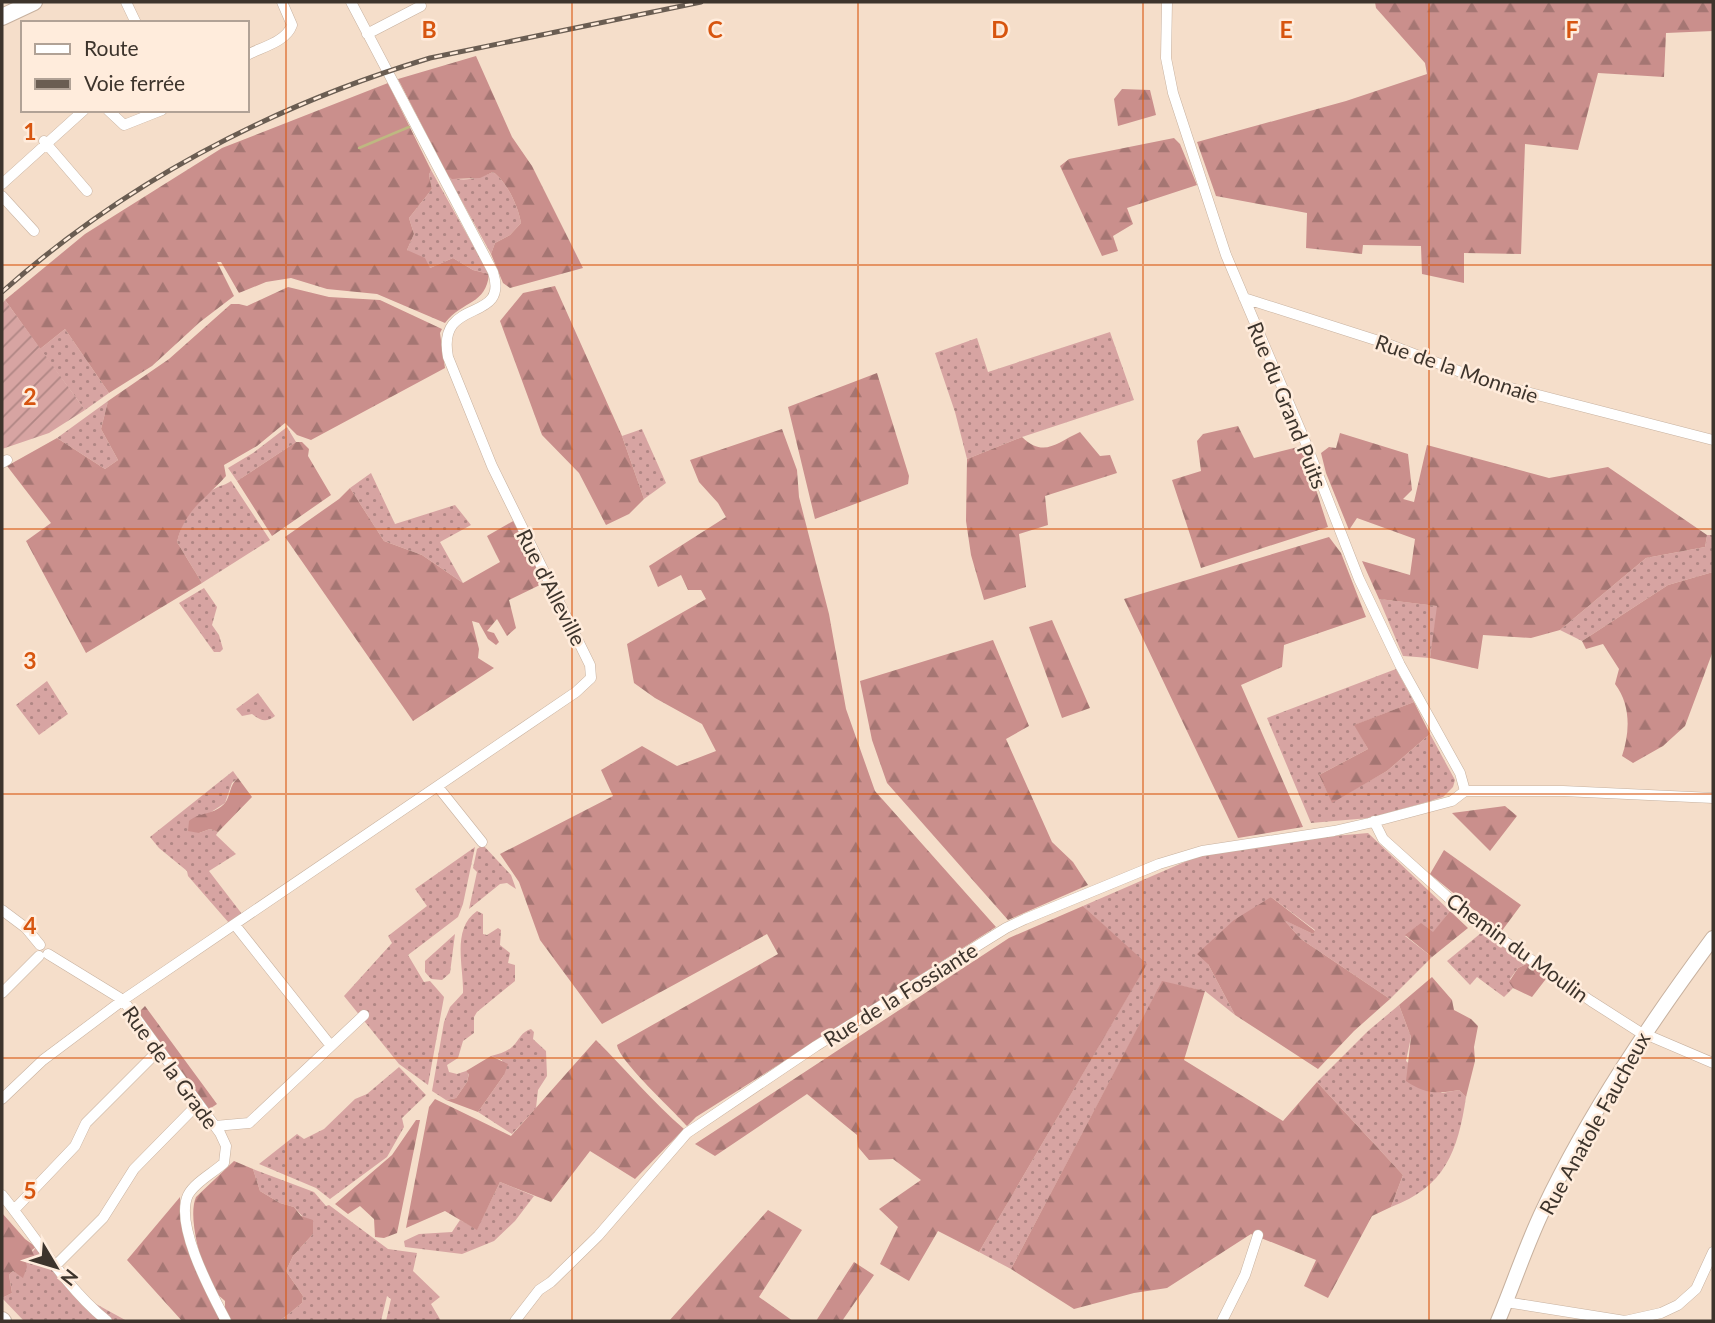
<svg xmlns="http://www.w3.org/2000/svg" width="1715" height="1323" font-family="Lato,sans-serif">
<defs>
<pattern id="grass-dots" width="8" height="8" patternUnits="userSpaceOnUse" patternTransform="scale(1.75)"><rect width="8" height="8" fill="#d7a4a2"/><path d="M2 2h.1M6 6h.1" fill="none" stroke="#b08684" stroke-width="1.8" stroke-linecap="round"/></pattern>
<pattern id="forest-firs" width="22" height="20" patternUnits="userSpaceOnUse" patternTransform="scale(1.75)"><rect width="22" height="20" fill="#ca8f8c"/><path d="M5 1l3.5 6h-7zM16 11l3.5 6h-7z" fill="#a57673"/></pattern>
<pattern id="garden-furrows" width="10" height="10" patternUnits="userSpaceOnUse" patternTransform="scale(1.75)"><rect width="10" height="10" fill="#d7a4a2"/><path d="M-1 1l2-2M0 10L10 0M9 11l2-2" fill="none" stroke="#b08684"/></pattern>
</defs>
<rect width="100%" height="100%" fill="#f5deca"/>
<path fill="url(#grass-dots)" d="M431 170 489 274 473 270 453 258 430 268 407 250 414 234 409 218 432 189 429 175Z
M493 172C507 182 518 206 521 223L510 235 495 243 491 254 448 176C462 183 480 178 493 172Z
M65 329 109 393 85 410 40 349Z
M1110 332 1134 400 1022 437 967 459 955 412 935 353 977 338 988 372Z
M108 401 101 429 118 460 105 469 57 438Z
M287 427 296 442 237 481 228 468 253 453Z
M642 429 666 483 644 499 622 436Z
M371 473 395 524 455 505 471 525 440 542 463 583 422 555 384 541 350 488Z
M231 481 270 540 202 583 177 542C182 520 195 499 216 488 221 485 226 485 231 481Z
M1707 535H1713V572L1668 585 1582 641 1560 630 1646 558 1705 547Z
M204 588 217 607 212 625 219 635 223 649 220 652H214L179 603Z
M1379 599 1438 606 1430 658 1403 656Z
M1396 669 1414 702 1355 725 1368 749 1319 775 1332 802 1387 771 1430 734 1455 780 1453 787 1443 797 1420 804 1369 818 1311 823 1267 718Z
M47 681 68 714 39 735 16 705Z
M258 693 275 716C266 723 261 721 252 714L242 716 236 709Z
M233 771 238 778 232 783 225 803 208 814 199 833 210 829 218 832 216 835 236 854 209 871 242 914 229 923 188 876 187 871 159 848 150 837Z
M1368 833 1450 911 1433 933 1405 936 1432 957 1390 999 1301 939 1283 919 1313 934 1315 930 1271 897 1208 964 1235 1015 1205 991 1162 982 1011 1269 979 1252 1146 965 1083 906 1196 857 1300 839Z
M483 845 511 875 516 889 507 883 500 884 469 909 477 872 473 868 477 849Z
M475 847 463 904 458 917 408 955 424 982 430 981 444 997 428 1085 399 1064 344 996 392 943 388 936 427 906 415 889Z
M477 911 483 914V934L487 935 498 928 501 930 500 945 510 953 508 963 515 965V981L477 1012 474 1017V1033L463 1041 458 1058 447 1065 449 1072 457 1074 466 1071 469 1073 467 1082 456 1098 446 1100 432 1091 444 1022 450 1007 463 993C464 967 451 929 477 911Z
M1481 933H1487L1531 962 1518 968 1510 979 1513 988 1504 997 1477 977 1470 985 1447 961Z
M455 934 450 973 442 980 431 979 425 972V961Z
M1399 1005 1411 1037 1406 1061 1442 1093 1459 1090 1466 1097C1458 1151 1445 1187 1391 1207L1403 1175 1317 1082 1368 1031Z
M531 1029 534 1032 533 1039 546 1051 547 1076 538 1090 536 1108 512 1134 478 1112 504 1075 502 1060 491 1056C500 1054 507 1052 513 1046 520 1039 521 1032 531 1029Z
M399 1067 426 1095 402 1118 404 1127 387 1157 330 1199 316 1188 259 1164 297 1134 304 1139 324 1129 355 1099 367 1094Z
M253 1169 314 1192 326 1206 329 1205 388 1249 417 1253 413 1271 440 1297 431 1304 441 1321H386L391 1299 387 1296 381 1321H280L302 1303 303 1296 286 1271 293 1256 313 1234V1221L303 1217 294 1207 280 1203 260 1191Z
M500 1182 534 1196 515 1221 494 1241 462 1254 405 1247 404 1241 419 1234 452 1232 460 1220 477 1229Z
M36 1247 76 1293 127 1321H24L2 1298 12 1293 9 1275 13 1271 23 1277 26 1261Z"/>
<path fill="url(#forest-firs)" d="M1375 2H1713V31L1666 33 1664 77 1598 73 1578 150 1525 144 1521 254 1464 253V283L1422 274 1421 246 1363 245 1362 254 1306 248 1307 213 1216 196 1197 142 1346 101 1427 74 1425 63 1376 8Z
M476 56 512 137 532 166 583 268 510 288 503 283 491 254 495 243 510 235 521 223C518 206 507 182 493 172L480 178 452 179 448 176 398 79Z
M388 83 431 170 429 175 432 189 409 218 414 234 407 250 425 258 430 268 453 258 473 270 489 274C486 305 463 300 445 323L377 294 327 289 291 278 266 282 239 293 221 262H217L234 296 200 322 152 366 109 393 65 329 40 349 5 300 85 234 222 148Z
M1122 89 1150 90 1156 115 1118 126 1114 99Z
M1174 138 1180 144 1197 185 1127 208 1133 224 1113 236 1118 251 1102 256 1060 166 1069 159Z
M555 286 622 436 644 499 629 514 606 525 579 473 542 435 500 321 523 293Z
M288 287 329 297 380 300 442 329 440 333 445 368 311 440 297 435 285 423 257 446 224 465 226 476C205 500 185 509 177 542L202 583 86 653 26 541 51 523 7 466 57 438 105 469 118 460 101 429 108 401 169 359 231 304H239L247 306Z
M877 373 909 476 908 484 815 519 788 407Z
M1238 426 1254 458 1302 446 1328 527 1201 568 1172 480 1201 471 1197 441 1203 434Z
M782 429 797 470 799 497 829 614 846 709 875 791 996 927 696 1117 687 1126C674 1111 619 1061 617 1045L778 954 767 934 602 1024 540 940 519 882 500 854 613 796 601 770 642 746 677 766 716 751 702 724 655 698 634 683 627 644 706 599 701 590H688L681 575 658 587 649 566 726 517 718 503 699 482 690 460Z
M1080 432 1100 456 1110 455 1117 473 1045 496 1048 525 1019 534 1026 587 984 600 971 555 966 521 967 459 1022 437C1044 458 1056 443 1080 432Z
M1340 433 1408 454 1412 490 1403 499 1414 502 1427 445 1549 478 1608 467 1707 535 1705 547 1646 558 1560 630 1531 638 1483 635 1478 669 1430 658 1437 606 1379 599 1362 561 1410 575 1415 539 1357 518 1349 530 1326 473 1321 453 1329 447 1336 448Z
M296 442H302L309 449 308 456 331 495 272 536 237 481Z
M350 488 384 541 422 555 463 583 500 562 487 536 515 520 544 583 509 600 516 628 507 636 497 619 487 631 494 633 499 642 496 645 488 639 479 623 472 621 479 649 478 658 494 668 413 721 285 537 339 499Z
M1329 537 1341 553 1366 617 1284 645 1282 667 1241 685 1303 827 1238 838 1124 599Z
M1713 572V651L1685 726 1663 746 1633 763 1622 756C1630 732 1631 705 1615 684L1619 669 1603 644 1586 649 1582 641 1668 585Z
M1052 620 1090 708 1062 718 1029 627Z
M993 640 1029 726 1006 739 1052 842 1073 862 1088 885 1008 920 887 783 872 740 860 681Z
M1414 702 1430 734 1387 771 1332 803 1319 775 1368 749 1354 725Z
M238 778 252 797 218 832 210 829 199 833 188 831 189 821C199 812 215 815 225 803 231 795 229 785 238 778Z
M1505 806 1517 816 1490 851 1452 813Z
M1444 850 1521 905 1501 932 1430 874Z
M1271 897 1315 931 1313 934 1284 920 1301 939 1390 999 1354 1031 1318 1069 1235 1015 1208 964 1197 954 1234 920Z
M1083 906 1147 964 979 1252 938 1231 909 1281 880 1264 898 1227 879 1209 921 1180 893 1159 869 1160 858 1147 857 1135 807 1094 715 1156 695 1144 1009 938Z
M1450 911 1468 928 1432 957 1405 935 1421 923 1433 932Z
M1531 962 1549 975 1532 997 1513 988 1509 982 1518 968Z
M1432 977 1452 1000 1454 1010 1471 1019 1478 1026 1474 1047 1475 1061 1466 1097 1459 1090C1436 1094 1425 1094 1406 1081L1411 1037 1399 1005Z
M1162 981 1205 991 1184 1060 1283 1121 1317 1082 1403 1175 1391 1207 1372 1216 1328 1298 1304 1286 1316 1260 1251 1234 1167 1288 1134 1293 1074 1309 1011 1269Z
M145 1006 217 1104 208 1110 138 1013Z
M596 1040C626 1070 653 1102 684 1129L635 1179 590 1151 551 1202 500 1182 477 1230 445 1211 406 1228 429 1107 435 1099 511 1136Z
M491 1056 508 1064 504 1075 478 1112 446 1100 456 1098 467 1082 469 1074 466 1071Z
M416 1120H420L397 1233 384 1238 375 1237 374 1219 360 1206 348 1214 335 1204 392 1155Z
M234 1161 253 1169 260 1191 280 1203 294 1207 301 1216 313 1220V1234L293 1256 286 1271 303 1296 302 1303 280 1321H232L225 1311V1301C221 1297 216 1294 213 1289 202 1270 187 1217 196 1197Z
M180 1197C180 1241 201 1283 221 1321H182L127 1260Z
M768 1210 802 1230 759 1297 793 1321H669Z
M2 1213 25 1239 36 1247 32 1250 35 1258 26 1262 27 1267 23 1278 13 1271 9 1275 12 1293 2 1298Z
M854 1262 874 1275 842 1321H816Z"/>
<path fill="url(#garden-furrows)" d="M5 300 85 410 49 433 2 449V304Z"/>
<g fill="none" stroke-linecap="round" stroke-linejoin="round">
<path stroke="#beb881" stroke-width="2.5" d="M359 148 409 127"/>
<defs>
<path id="street" d="M126 2 136 23
M1167 2 1166 58 1173 93 1226 255 1305 441 1359 579 1400 665 1460 773 1465 791
M367 34 421 6
M247 55C262 47 286 42 292 25L282 2
M108 110 124 125 162 110
M44 141 87 191
M2 184 84 110
M2 196 34 231
M1244 298 1385 343 1487 382 1713 440
M2 463 7 460
M438 787 482 842
M1374 821 1383 839 1472 919 1591 1001 1638 1031 1713 1063
M2 910 26 928 40 945
M235 925 331 1046
M48 954 123 1000 220 1133 226 1146 224 1163C213 1173 195 1182 188 1195 174 1225 212 1294 226 1321
M2 993 39 956
M2 1099 43 1060 123 1000 576 692 591 678 590 665 492 466 448 357C436 295 510 325 493 272L351 2
M215 1126 249 1123 364 1015
M2 1195C36 1237 65 1287 107 1321
M14 1210 75 1146 86 1123 159 1050
M56 1265 103 1218 134 1169 191 1111 200 1106
M1506 1302 1625 1321 1661 1313 1678 1305 1696 1289 1713 1252
M515 1321 539 1290 551 1282 598 1236 687 1133 816 1046 1006 928 1025 919 1159 864 1202 851 1334 831 1369 823 1452 801 1465 791H1563L1713 798
M1222 1321 1245 1275 1258 1235"/>
<path id="secondary" d="M1498 1321C1514 1283 1526 1245 1544 1208 1590 1112 1650 1023 1713 938"/>
<path id="primary" d="M2 17 34 2
M2 1320 3 1321"/>
</defs>
<use href="#street" stroke="#c7b19f" stroke-width="11"/>
<use href="#secondary" stroke="#c7b19f" stroke-width="16"/>
<use href="#primary" stroke="#c7b19f" stroke-width="18"/>
<use href="#street" stroke="#fff" stroke-width="10"/>
<use href="#secondary" stroke="#fff" stroke-width="14"/>
<use href="#primary" stroke="#fff" stroke-width="16"/>
<defs>
<path id="rail" d="M2 292C126 182 271 106 430 58L701 2"/>
</defs>
<use href="#rail" stroke="#6a5d52" stroke-width="5"/>
<use href="#rail" stroke="#ffecdc" stroke-width="2.5" stroke-dasharray="8" stroke-linecap="butt"/>
</g>
<path fill="none" stroke="#d7550f" stroke-width="2" stroke-opacity="0.55" d="M286 2V1321M572 2V1321M858 2V1321M1143 2V1321M1429 2V1321M2 265H1713M2 529H1713M2 794H1713M2 1058H1713"/>
<g text-anchor="middle" dominant-baseline="central" stroke-width="5" stroke-linejoin="round" paint-order="stroke">
<g font-size="21" fill="#3d342c" stroke="#ffecdc">
<text transform="translate(1457 368) rotate(19)">Rue de la Monnaie</text>
<text transform="translate(1288 405) rotate(68)">Rue du Grand Puits</text>
<text transform="translate(552 587) rotate(63)">Rue d'Alleville</text>
<text transform="translate(1518 947) rotate(36)">Chemin du Moulin</text>
<text transform="translate(900 994) rotate(-32)">Rue de la Fossiante</text>
<text transform="translate(171 1067) rotate(54)">Rue de la Grade</text>
<text transform="translate(1594 1123) rotate(-61)">Rue Anatole Faucheux</text>
</g>
</g>
<g font-size="23" text-anchor="middle" font-weight="bold" fill="#d7550f" stroke="#ffecdc" stroke-width="5" stroke-linejoin="round" paint-order="stroke">
<text x="429" y="38">B</text>
<text x="715" y="38">C</text>
<text x="1000" y="38">D</text>
<text x="1286" y="38">E</text>
<text x="1572" y="38">F</text>
<text x="30" y="140">1</text>
<text x="30" y="405">2</text>
<text x="30" y="669">3</text>
<text x="30" y="934">4</text>
<text x="30" y="1199">5</text>
</g>
<rect width="1715" height="1323" fill="none" stroke="#3d342c" stroke-width="7"/>
<rect x="21" y="21" width="228" height="91" fill="#ffecdc" stroke="#b1a296" stroke-width="2"/>
<rect x="35" y="44" width="35" height="10" fill="#ffffff" stroke="#b1a296" stroke-width="2"/>
<text x="84" y="56" font-size="21" fill="#3d342c">Route</text>
<rect x="35" y="79" width="35" height="10" fill="#6a5d52" stroke="#b1a296" stroke-width="2"/>
<text x="84" y="91" font-size="21" fill="#3d342c">Voie ferrée</text>
<g transform="translate(56 1267) rotate(128)" stroke="#ffecdc" stroke-width="5" paint-order="stroke">
<path d="M0-5L12 26L0 18L-12 26Z" fill="#3d342c"/>
<text y="-10" font-size="19" font-weight="bold" text-anchor="middle" fill="#3d342c">N</text>
</g>
</svg>
